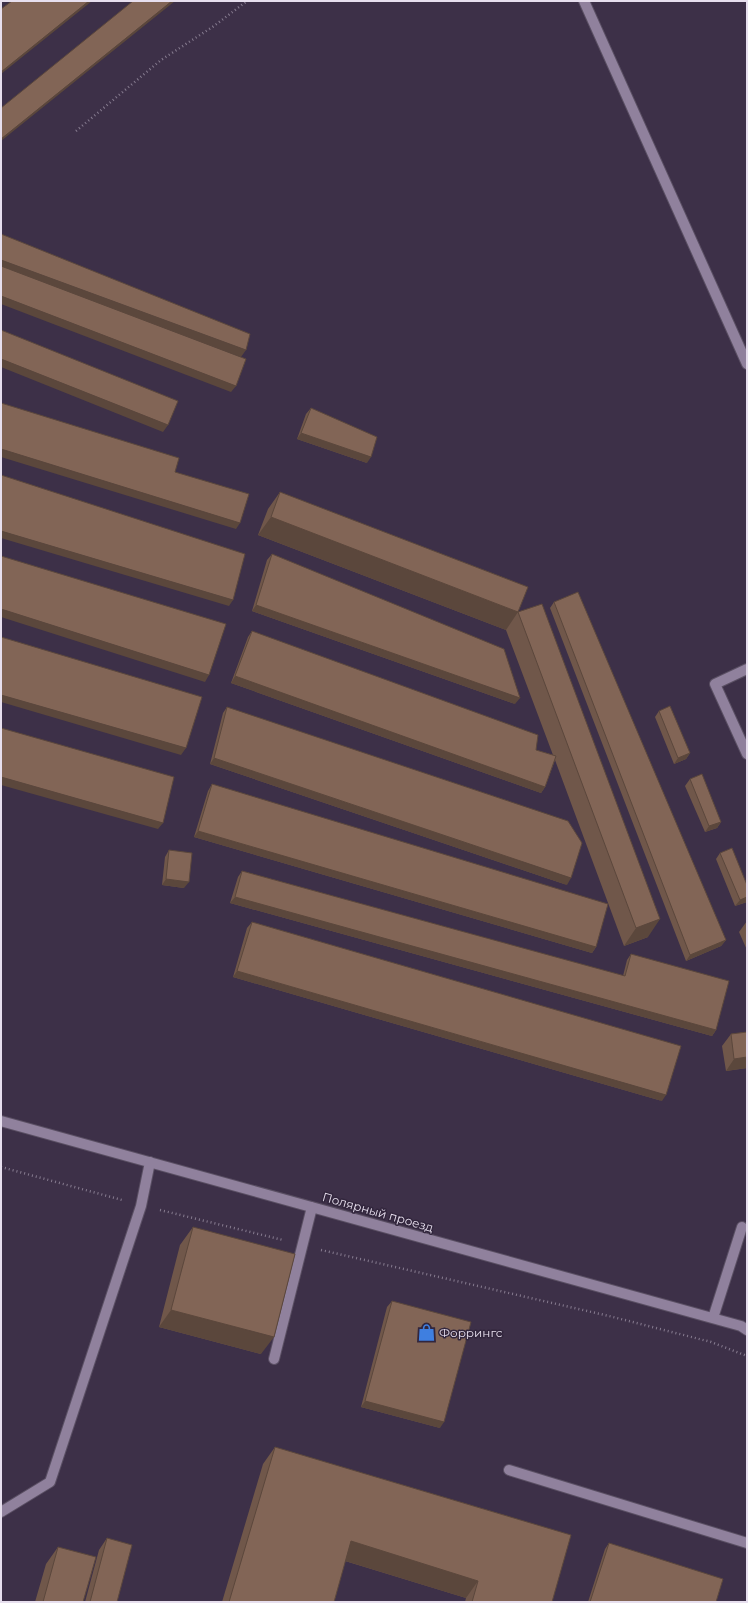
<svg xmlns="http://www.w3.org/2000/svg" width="748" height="1603" font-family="Montserrat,sans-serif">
<rect width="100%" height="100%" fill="#3d3048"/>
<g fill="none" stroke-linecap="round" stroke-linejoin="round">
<defs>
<path id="minor" d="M584 1 747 364
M747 669 715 684 747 754
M1 1121 741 1326 747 1330
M713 1318 742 1227
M274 1359 312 1207
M509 1470 747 1543
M1 1512 50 1482 141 1206 150 1162"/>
</defs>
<use href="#minor" stroke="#5a4f63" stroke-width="12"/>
<path stroke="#877c90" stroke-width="2.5" stroke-dasharray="1 3" stroke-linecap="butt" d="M76 131 161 60 214 26 247 1
M1 1167 122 1200
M160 1210 283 1240
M321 1250 609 1316 711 1342 747 1356"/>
<use href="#minor" stroke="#90819d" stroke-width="10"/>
</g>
<path fill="#70574a" d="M311 408 367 463 297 439 306 414Z
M280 492 518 612 648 937 624 946 555 760 545 787 541 793 231 683 248 637 252 631 536 750 553 755 506 630 258 535 268 509Z
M272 554 515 704 252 611 267 560Z
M554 602 726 940 721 946 686 961 550 608Z
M227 707 567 885 210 764 223 713Z
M659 711 690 753 686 759 674 764 655 717Z
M690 779 721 822 717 828 705 832 685 786Z
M212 784 596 947 592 953 194 837 208 791Z
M169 850 184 888 162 885 165 857Z
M720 853 747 902 735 906 716 859Z
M242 871 623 976 627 960 631 954 716 1030 712 1036 230 903 238 877Z
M747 921V950L739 932Z
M252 922 662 1101 233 977 247 928Z
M747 1032V1068L726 1071 722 1046 731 1034Z
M193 1227 261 1354 159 1327 180 1245Z
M392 1301 440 1428 361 1407 387 1307Z
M275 1447 552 1602H465L466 1598 345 1561 334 1602H222L263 1464Z
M107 1538 117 1602H85L99 1550Z
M609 1543 716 1602H588L605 1549Z
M58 1547 83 1602H35L46 1564Z"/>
<path fill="#5b473c" d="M89 1H92L1 74V72Z
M172 1H175L1 141V139Z
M1 260 246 350 241 357 1 268Z
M1 296 236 386 231 392 1 304Z
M1 359 168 425 163 432 1 367Z
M301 433 371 457 367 463 297 439Z
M1 449 240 523 236 529 1 457Z
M271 517 518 612 506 630 258 535Z
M1 531 233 600 229 606 1 538Z
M256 605 520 698 515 704 252 611Z
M1 609 209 675 205 682 1 617Z
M235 676 545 787 541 793 231 683Z
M1 695 186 748 181 755 1 702Z
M690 753 686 759 674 764 678 758Z
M214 758 571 878 567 885 210 764Z
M1 777 163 823 158 829 1 785Z
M721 822 717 828 705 832 709 826Z
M198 831 596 947 592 953 194 837Z
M166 879 189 882 184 888 162 885Z
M235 897 716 1030 712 1036 230 903Z
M747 897V902L735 906 740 900Z
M660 919 648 937 624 946 636 928Z
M726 940 721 946 686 961 690 955Z
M237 971 666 1095 662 1101 233 977Z
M747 1057V1068L726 1071 734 1059Z
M171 1310 274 1337 261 1354 159 1327Z
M365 1401 444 1422 440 1428 361 1407Z
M351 1541 478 1581 466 1598 339 1559Z"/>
<path fill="#826556" stroke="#5b473c" d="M12 1H89L1 72V9Z
M133 1H172L1 139V108Z
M1 234 250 334 246 350 1 260Z
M1 266 246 359 236 386 1 296Z
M1 330 178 401 168 425 1 359Z
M1 403 179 458 175 472 249 494 240 523 1 449Z
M311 408 377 437 371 457 301 433Z
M1 475 245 554 233 600 1 531Z
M280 492 528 587 518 612 271 517Z
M272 554 504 649 520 698 256 605Z
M1 556 226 624 209 675 1 609Z
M578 592 726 940 690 955 554 602Z
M542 604 660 919 636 928 518 612Z
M252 631 538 735 536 750 556 756 545 787 235 676Z
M1 637 202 697 186 748 1 695Z
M670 706 690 753 678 758 659 711Z
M227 707 568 821 582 843 571 878 214 758Z
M1 728 174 777 163 823 1 777Z
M702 774 721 822 709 826 690 779Z
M212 784 608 904 596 947 198 831Z
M732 848 747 885V897L740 900 720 853Z
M169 850 192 853 189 882 166 879Z
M242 871 625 976 631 954 729 981 716 1030 235 897Z
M252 922 681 1046 666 1095 237 971Z
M747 1032V1057L734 1059 731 1034Z
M193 1227 295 1254 274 1337 171 1310Z
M392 1301 471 1322 444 1422 365 1401Z
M275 1447 571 1535 552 1602H472L478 1581 351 1541 334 1602H229Z
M107 1538 132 1545 117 1602H90Z
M609 1543 723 1579 716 1602H590Z
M58 1547 96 1557 83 1602H43Z"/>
<defs>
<symbol id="shop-bare" viewBox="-9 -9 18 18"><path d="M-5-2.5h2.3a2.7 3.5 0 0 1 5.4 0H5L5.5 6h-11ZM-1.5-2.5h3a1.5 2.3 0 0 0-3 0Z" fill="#3f7fe0" stroke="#32263d" stroke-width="2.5" paint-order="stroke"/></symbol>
</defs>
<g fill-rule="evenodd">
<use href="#shop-bare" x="414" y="1320" width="25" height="25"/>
</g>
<g text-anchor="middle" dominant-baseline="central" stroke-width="3" stroke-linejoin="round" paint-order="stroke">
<g font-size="12" fill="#e7dfee" stroke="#32263d">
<text transform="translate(378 1212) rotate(16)">Полярный проезд</text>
</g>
<g font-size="12" fill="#e7dfee" stroke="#32263d" text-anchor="start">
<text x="439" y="1332">Форрингс</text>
</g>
</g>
<rect width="748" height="1603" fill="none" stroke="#e7dfee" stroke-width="4"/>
</svg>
